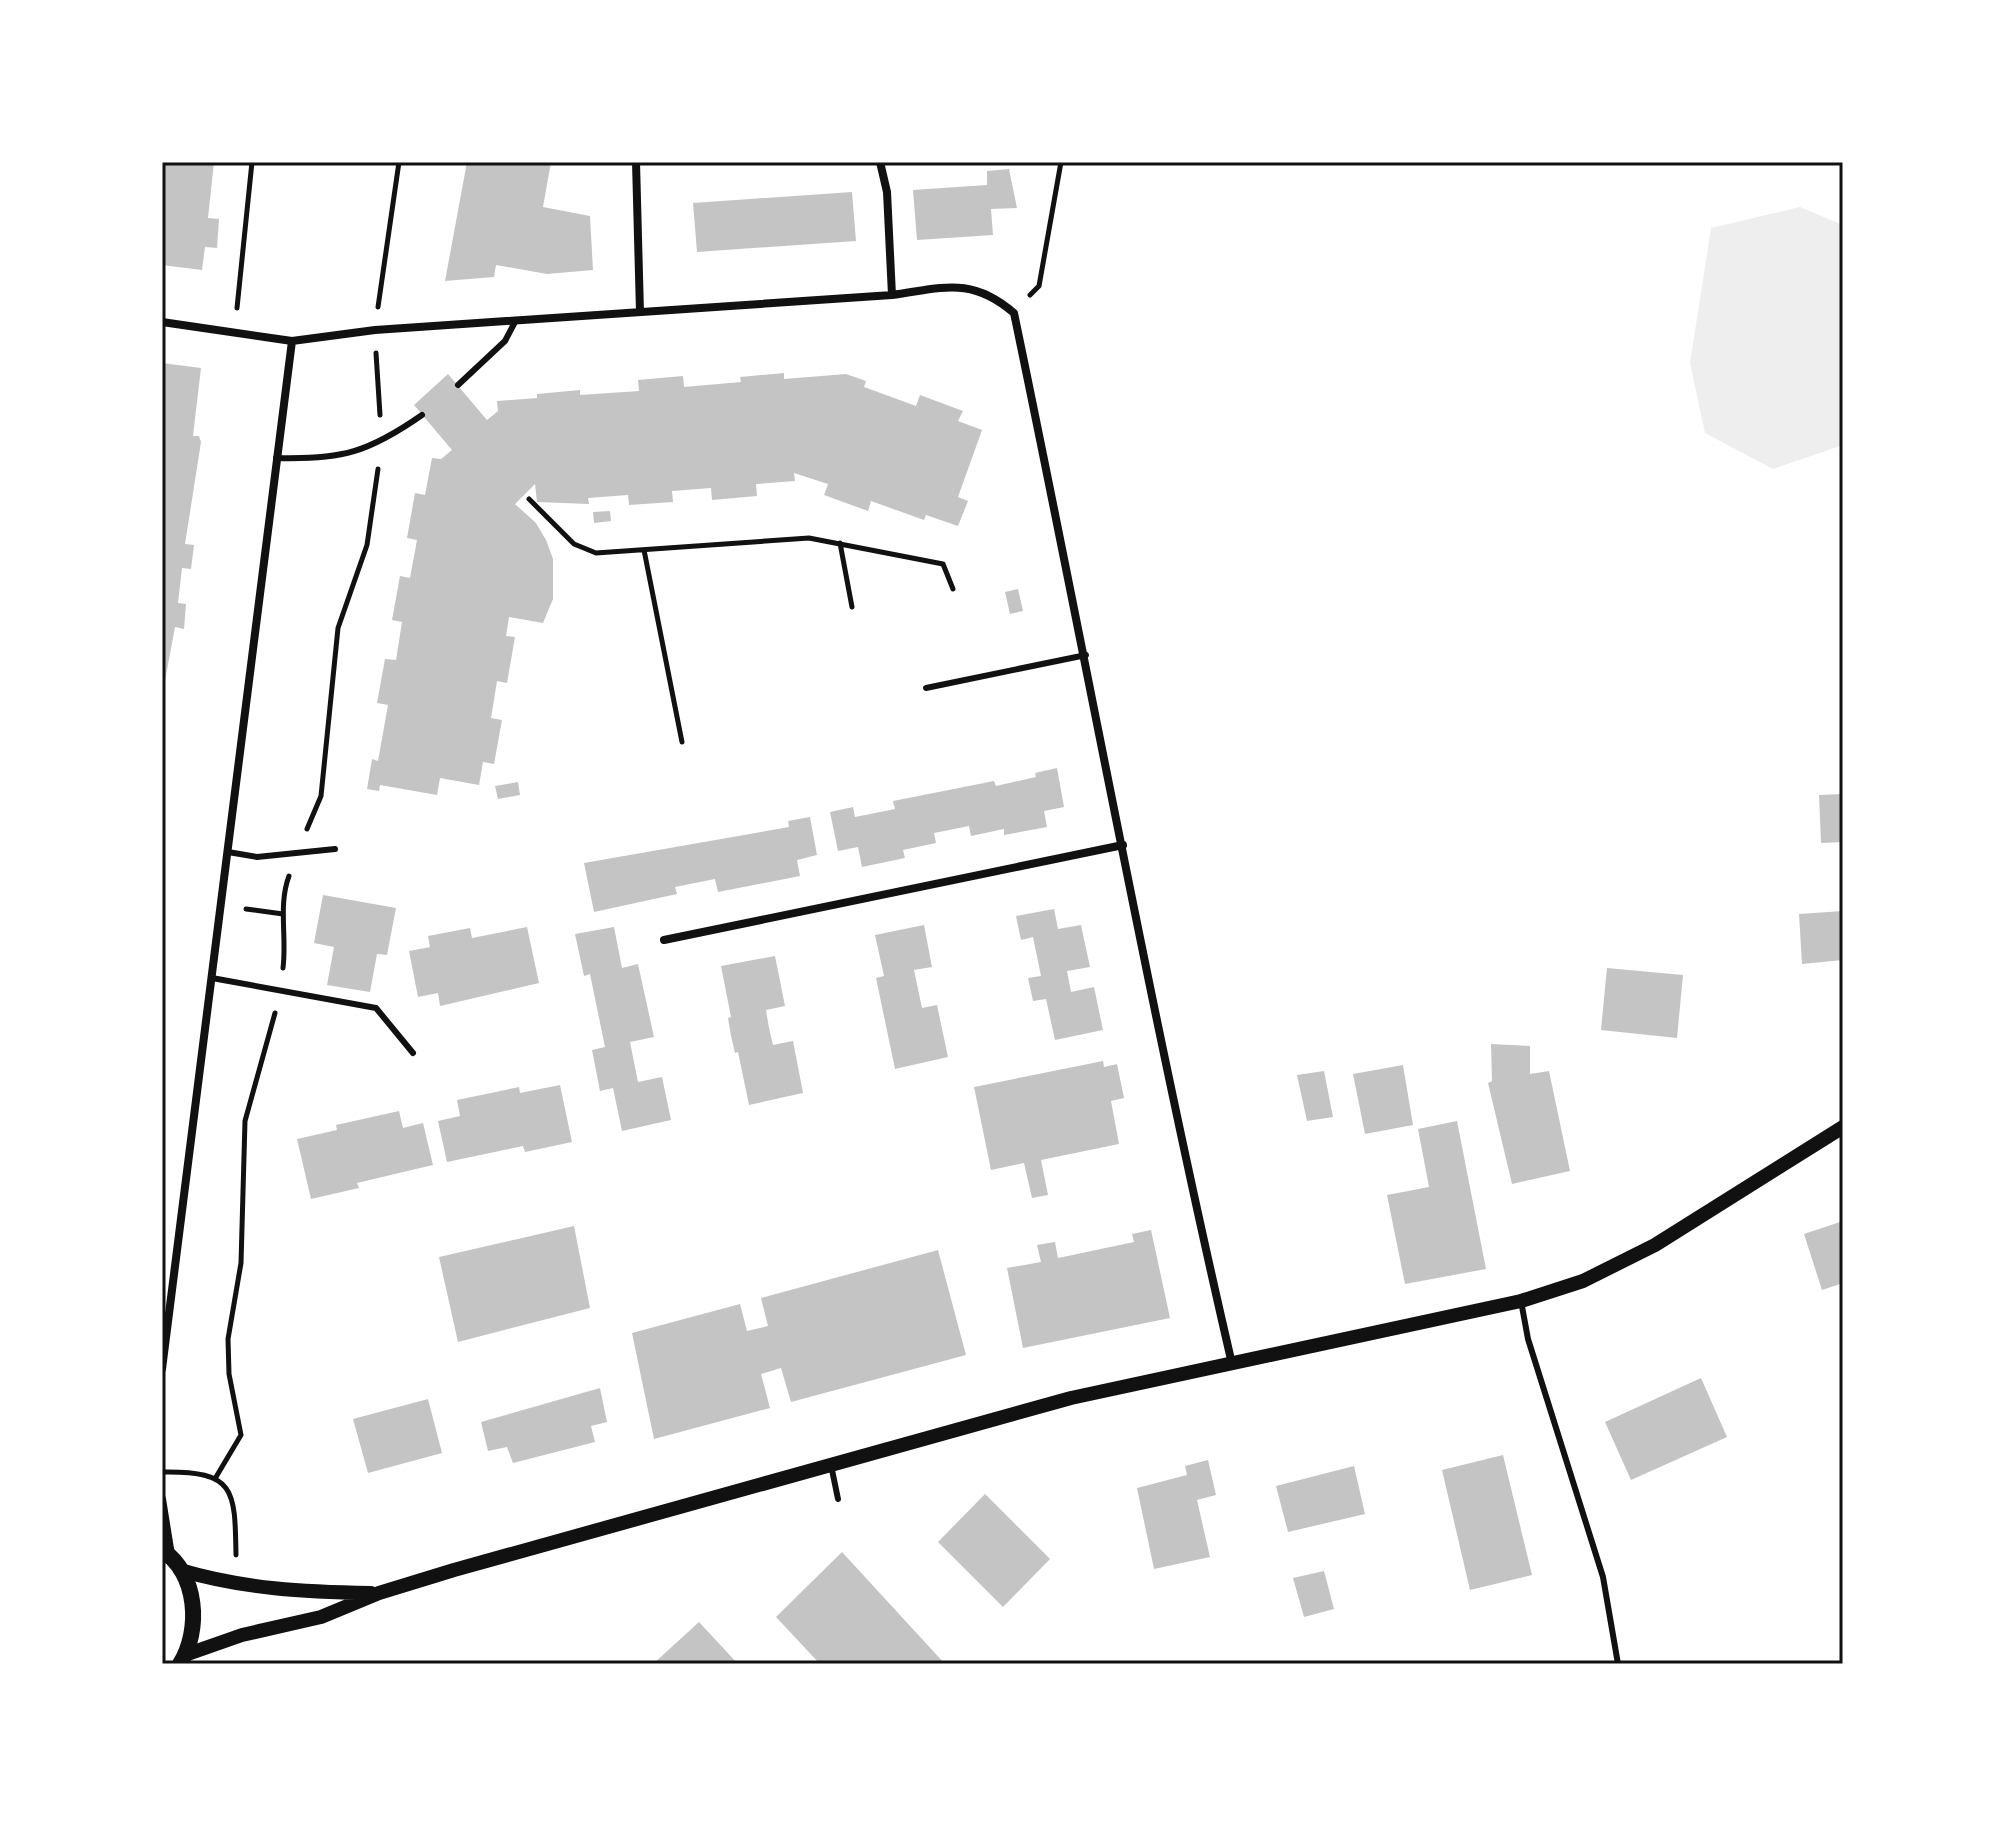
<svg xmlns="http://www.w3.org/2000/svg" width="2005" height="1826" font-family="Quicksand,sans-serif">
<rect width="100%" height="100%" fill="#fff"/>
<path fill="#eee" d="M1800 207 1843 225V445L1773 469 1705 433 1690 363 1711 228Z"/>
<path fill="#c4c4c4" d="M162 162H214L208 218 219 219 217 248 205 247 202 270 162 265Z
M467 162H551L543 207 590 216 593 270 547 274 496 265 494 277 445 281Z
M1009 169 1017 208 991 209 993 235 917 240 913 190 987 185V171Z
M852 192 856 241 697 252 693 203Z
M162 363 201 368 193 436H199L201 442 185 544 194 545 191 569 182 568 178 603 186 604 184 629 175 627 164 686Z
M784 373V379L846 374 866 381 864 387 916 406 920 395 963 411 958 421 982 430 958 497 968 501 958 526 926 515 924 520 871 501 868 511 824 495 828 484 794 473 795 481 756 484 757 496 712 500 711 488 672 491 673 502 629 505 628 495 588 498 589 504 537 502 535 484 515 504 536 523 546 540 553 559V599L543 623 509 617 506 636 515 637 507 683 497 681 491 718 502 720 494 764 483 762 479 785 440 778 437 795 380 785 379 791 367 789 372 759 378 761 388 705 377 703 385 659 396 660 402 622 392 620 400 576 410 578 417 540 407 538 415 493 425 495 432 458 441 459 452 450 414 405 448 374 487 420 498 411 497 401 537 398V394L580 390V395L639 391 638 380 683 376 684 387 741 382 740 377Z
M610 511 611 521 594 523 593 512Z
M1018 589 1023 611 1010 614 1005 592Z
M1057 768 1064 807 1044 811 1047 827 1004 835V829L971 836 969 826 934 833 936 843 903 850 905 858 862 867 858 847 838 851 830 812 853 807 855 817 895 809 893 801 994 781 996 786 1036 777 1035 773Z
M518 782 520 795 498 799 495 786Z
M1843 794V842L1821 843 1819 795Z
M810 817 817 855 797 860 800 876 718 892 715 879 675 887 677 894 594 912 584 863 789 827 788 821Z
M323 895 396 908 387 955 377 954 370 992 327 985 334 947 314 943Z
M1054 909 1058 929 1081 925 1090 967 1067 971 1071 992 1094 987 1103 1030 1055 1040 1046 999 1033 1001 1028 978 1041 976 1033 937 1021 940 1016 916Z
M1843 911V960L1802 964 1799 914Z
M924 925 932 967 914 970 922 1008 937 1005 948 1057 895 1069 876 978 884 976 875 935Z
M527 927 539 983 440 1006 438 993 418 997 409 951 430 947 428 936 470 928 472 938Z
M614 927 622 968 638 964 654 1037 630 1042 638 1082 662 1077 671 1120 622 1131 613 1088 600 1091 592 1050 605 1047 590 974 584 976 575 934Z
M775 956 785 1006 766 1010 769 1028 773 1045 793 1041 803 1093 749 1105 738 1052 735 1053 731 1036 728 1018 731 1017 721 966Z
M1607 968 1683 975 1677 1038 1601 1030Z
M1491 1044 1530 1046V1074L1549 1071 1570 1171 1512 1184 1488 1083 1492 1081Z
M1103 1061 1104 1067 1117 1064 1124 1098 1111 1101 1119 1144 1041 1160 1048 1195 1032 1198 1024 1163 991 1170 974 1087Z
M1403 1065 1413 1125 1365 1134 1353 1074Z
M1324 1071 1333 1117 1307 1121 1297 1075Z
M560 1085 572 1142 525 1152 523 1146 447 1162 438 1121 460 1116 457 1100 519 1087 520 1093Z
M399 1111 403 1128 423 1123 433 1165 357 1183 359 1188 311 1199 297 1139 337 1130 336 1125Z
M1457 1121 1486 1269 1405 1284 1387 1195 1429 1187 1418 1129Z
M1843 1221V1283L1822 1290 1804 1234Z
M574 1226 590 1308 458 1342 439 1257Z
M1151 1230 1170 1318 1023 1348 1007 1268 1041 1262 1037 1245 1055 1242 1058 1258 1134 1242 1132 1234Z
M938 1250 966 1355 791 1402 781 1368 761 1374 770 1408 654 1439 632 1333 740 1304 747 1331 768 1326 761 1298Z
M1701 1378 1727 1437 1631 1480 1605 1422Z
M600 1388 607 1422 591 1426 595 1442 513 1463 507 1447 488 1451 481 1422Z
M428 1399 442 1453 368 1473 353 1419Z
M1503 1455 1532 1575 1470 1590 1442 1470Z
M1208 1460 1216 1495 1197 1500 1210 1557 1154 1569 1137 1488 1187 1475 1185 1466Z
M1354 1466 1365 1514 1288 1532 1276 1486Z
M985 1494 1050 1559 1003 1607 938 1542Z
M842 1552 945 1664H820L776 1617Z
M1324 1571 1334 1609 1304 1617 1293 1578Z
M699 1622 738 1664H653Z"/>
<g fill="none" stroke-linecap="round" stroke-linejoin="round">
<path stroke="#111" stroke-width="5" d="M1030 295 1039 286 1061 162
M378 307 399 162
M237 308 252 162
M376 353 380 415
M529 499 574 544 596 553 809 538 943 564 953 589
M840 543 852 607
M644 550 682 742
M307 829 321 796 338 628 367 545 378 469
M246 909 283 914
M283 968C287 937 278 905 289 876
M163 1472C235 1471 235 1489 236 1555
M216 1477 241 1435 229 1374 228 1339 241 1263 245 1121 275 1013"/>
<path stroke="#111" stroke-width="6" d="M458 385 505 341 516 320
M276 458C342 460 369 452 422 415
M926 688 1086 655
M228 852 257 857 335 849
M212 978 376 1008 413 1053
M1521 1301 1528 1339 1603 1577 1618 1664
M831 1465 838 1499"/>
<path stroke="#111" stroke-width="8" d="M636 162 640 312
M880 162 887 192 892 295
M162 322 292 341 375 330 892 295C943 288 971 276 1014 313 1087 663 1151 1015 1232 1364
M664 940 1123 845
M162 1369 292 341
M162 1499 171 1555"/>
<path stroke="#111" stroke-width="14" d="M180 1570C244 1589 305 1592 371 1593
M185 1655 242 1635 321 1617 379 1593 454 1570 1071 1398 1521 1301 1583 1281 1655 1245 1843 1127"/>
<path stroke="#111" stroke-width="16" d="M162 1550C198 1574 201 1630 180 1664"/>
</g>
<rect width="2005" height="1826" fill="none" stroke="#ffffff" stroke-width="328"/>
<rect x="164" y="164" width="1677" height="1498" fill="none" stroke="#111" stroke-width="3"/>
</svg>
